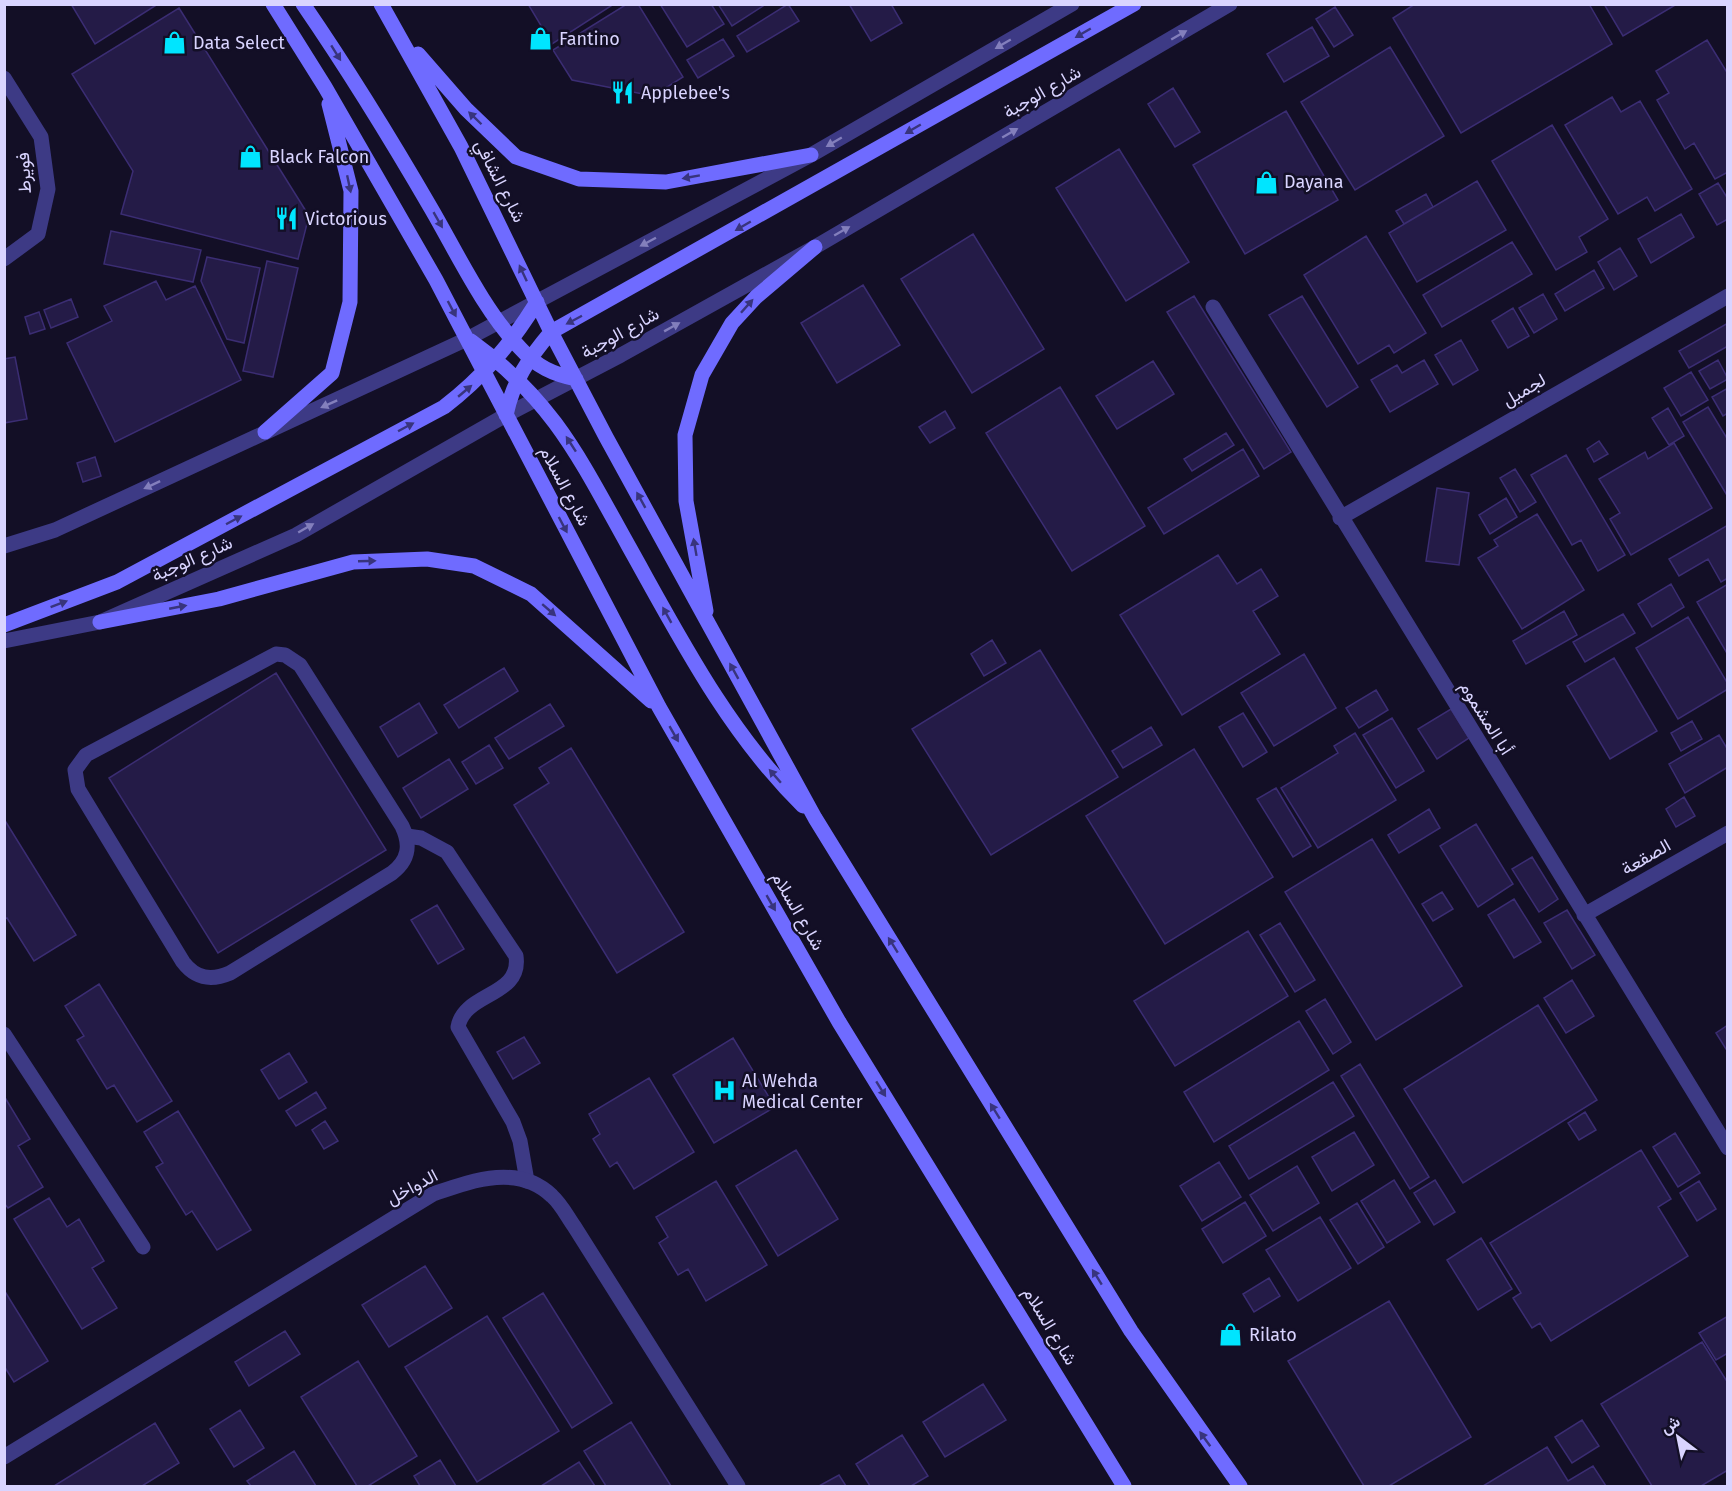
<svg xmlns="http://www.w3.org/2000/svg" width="1732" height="1491" font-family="'Fira Sans',Vazirmatn,sans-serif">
<rect width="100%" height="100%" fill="#130f26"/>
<path fill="#241b47" stroke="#3b2d73" stroke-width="1.5" d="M71 4H158L95 44Z
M528 4H614L552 44Z
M627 4H638L683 77 653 96 572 80 553 50Z
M660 4H711L724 24 687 47Z
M718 4H766L732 26Z
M788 4 799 21 747 52 737 36Z
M849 4H891L902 23 871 41Z
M1415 4H1589L1612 44 1461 133 1393 18Z
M1604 4H1677L1623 36Z
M1335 7 1353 35 1334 47 1316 19Z
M179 8 309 216 298 259 121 214 133 171 72 74Z
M1312 27 1329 56 1284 82 1267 54Z
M723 39 734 56 698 78 687 60Z
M1707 40 1728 74V172L1715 179 1694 143 1685 149 1657 100 1669 93 1656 71Z
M1390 47 1444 136 1355 190 1301 102Z
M1173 88 1200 132 1175 147 1148 104Z
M1612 97 1621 112 1640 101 1692 189 1655 211 1647 197 1618 214 1565 125Z
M1286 111 1338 200 1245 254 1193 165Z
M1552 125 1608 219 1579 237 1587 252 1556 270 1492 161Z
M1119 149 1189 262 1126 301 1056 188Z
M1477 181 1506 230 1417 282 1389 233Z
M1718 183 1728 199V219L1717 225 1699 194Z
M1426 194 1433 207 1404 224 1396 211Z
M1681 214 1694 237 1651 263 1638 239Z
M111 231 201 250 193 282 104 264Z
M973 234 1044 349 972 393 901 279Z
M1366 236 1426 333 1394 353 1389 345 1358 364 1304 275Z
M1512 242 1532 274 1442 327 1423 295Z
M1620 248 1637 276 1614 290 1598 262Z
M207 257 260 268 244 343 227 339 201 281Z
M267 261 298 268 273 377 243 371Z
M1594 270 1604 288 1565 311 1555 294Z
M156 281 166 300 195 286 241 380 115 442 67 343 112 321 104 306Z
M863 285 900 345 837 383 801 323Z
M1543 294 1557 319 1534 333 1519 308Z
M1194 296 1291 452 1264 469 1167 312Z
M1302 296 1358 387 1327 407 1269 315Z
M71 299 78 317 51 328 44 310Z
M1513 308 1529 336 1508 348 1492 321Z
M39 312 45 329 30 334 25 317Z
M1728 323V346L1689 368 1679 351Z
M1461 340 1478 370 1453 385 1435 355Z
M15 357 27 419 4 423V359Z
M1424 360 1438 384 1390 412 1371 380 1397 365 1402 373Z
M1718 360 1728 379 1710 389 1699 371Z
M1153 361 1174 394 1117 429 1096 396Z
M1691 372 1708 400 1681 416 1664 388Z
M1060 387 1145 526 1072 571 986 433Z
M1728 388V413L1723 416 1712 397Z
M1708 407 1728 440V497L1683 422Z
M1668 408 1684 436 1669 445 1652 418Z
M945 411 955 428 930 443 919 427Z
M1226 433 1234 445 1192 471 1184 459Z
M1599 441 1608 454 1594 462 1587 449Z
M1674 443 1712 508 1631 555 1610 519 1620 513 1599 479 1645 452 1648 459Z
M1243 449 1259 476 1164 534 1148 508Z
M1566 455 1625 555 1598 571 1581 540 1572 545 1531 475Z
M95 457 101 476 83 482 77 463Z
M1515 469 1536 502 1520 512 1500 478Z
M1437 488 1469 493 1459 565 1426 561Z
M1506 498 1517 517 1490 534 1479 515Z
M1537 514 1584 590 1522 629 1478 558 1498 546 1494 540Z
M1728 525V578L1721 582 1708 559 1679 576 1669 559Z
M1218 555 1237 584 1261 569 1278 596 1253 611 1280 654 1182 715 1120 615Z
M1671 584 1684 607 1652 627 1638 604Z
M1728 584V655L1697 602Z
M1564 611 1577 635 1526 664 1513 641Z
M1623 614 1635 633 1585 662 1573 642Z
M1688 617 1728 684V689L1678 719 1636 648Z
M992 640 1006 663 984 676 971 654Z
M1040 650 1118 777 991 855 912 729Z
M1304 654 1336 708 1274 746 1241 693Z
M1614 658 1657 731 1610 759 1567 686Z
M504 668 518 691 459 728 444 705Z
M276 673 386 850 218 953 109 778Z
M1376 690 1388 710 1359 728 1346 708Z
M419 703 437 733 398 757 380 727Z
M550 704 564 726 509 759 495 738Z
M1451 709 1469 738 1437 759 1418 729Z
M1243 713 1267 752 1243 767 1219 727Z
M1392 718 1424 771 1396 788 1363 735Z
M1692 721 1702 739 1681 751 1671 733Z
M1151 727 1162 745 1123 768 1112 751Z
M1355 733 1396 800 1318 848 1281 788 1338 753 1334 746Z
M1719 735 1728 750V767L1685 793 1669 764Z
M489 745 503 768 476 784 462 762Z
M571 748 684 932 617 973 514 805 549 783 539 768Z
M1194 749 1273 877 1165 944 1086 816Z
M449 759 468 789 421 818 403 788Z
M1276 788 1311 846 1293 857 1257 799Z
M1684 797 1695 816 1676 827 1666 809Z
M1429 809 1440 828 1399 853 1388 835Z
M4 819 76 935 34 961 7 918 4 919Z
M1476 824 1513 884 1478 907 1440 846Z
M1372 839 1462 986 1376 1040 1285 892Z
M1532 857 1558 899 1539 912 1512 869Z
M1442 892 1453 909 1433 921 1422 904Z
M1514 899 1541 942 1514 958 1488 915Z
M437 905 464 949 438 964 411 920Z
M1567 910 1595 955 1572 969 1544 923Z
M1280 923 1315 980 1295 992 1260 935Z
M1248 931 1288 996 1175 1066 1134 1001Z
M1572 980 1594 1016 1566 1033 1544 998Z
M99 984 172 1101 137 1122 114 1085 107 1089 77 1040 84 1036 65 1006Z
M1325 999 1351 1042 1333 1054 1306 1011Z
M1538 1005 1597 1100 1463 1183 1404 1089Z
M1299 1021 1329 1070 1214 1142 1184 1092Z
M1728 1025V1048L1726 1049 1716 1033Z
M524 1037 540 1063 513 1079 497 1052Z
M733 1038 775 1107 714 1143 673 1075Z
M289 1053 307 1082 279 1099 261 1070Z
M1360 1064 1429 1177 1410 1189 1341 1076Z
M649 1078 694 1152 634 1189 617 1162 610 1167 593 1139 600 1134 589 1114Z
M1333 1082 1354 1116 1249 1179 1229 1146Z
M316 1092 326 1108 296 1126 286 1111Z
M4 1096 30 1139 18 1146 43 1187 8 1208 4 1203Z
M178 1111 251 1230 217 1250 192 1211 186 1215 156 1167 163 1163 144 1132Z
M1585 1112 1596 1130 1579 1140 1568 1123Z
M325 1121 338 1141 324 1149 312 1130Z
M1354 1132 1374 1165 1332 1191 1312 1157Z
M1675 1133 1700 1173 1678 1187 1653 1147Z
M796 1150 838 1219 778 1256 736 1186Z
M1641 1150 1671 1199 1658 1207 1688 1256 1551 1341 1540 1323 1532 1328 1513 1298 1521 1293 1490 1243Z
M1219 1162 1241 1197 1202 1221 1180 1186Z
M1297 1166 1319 1203 1273 1231 1250 1195Z
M1394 1180 1420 1222 1387 1243 1361 1201Z
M1435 1180 1455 1212 1434 1225 1414 1193Z
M716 1181 767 1265 706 1301 688 1269 678 1275 659 1243 668 1237 656 1217Z
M1699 1181 1716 1209 1697 1221 1680 1193Z
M49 1198 67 1227 79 1219 104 1261 92 1268 117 1308 82 1329 14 1219Z
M1245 1202 1266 1236 1223 1263 1202 1229Z
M1357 1203 1384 1247 1358 1264 1330 1220Z
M1320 1217 1351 1268 1298 1301 1266 1250Z
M1481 1238 1512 1289 1478 1310 1447 1260Z
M425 1266 452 1308 389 1347 362 1305Z
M1269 1278 1280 1296 1254 1312 1243 1294Z
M4 1290 48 1361 14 1382 4 1366Z
M543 1293 612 1403 572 1428 503 1318Z
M1389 1301 1471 1437 1389 1486H1364L1288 1361Z
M487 1316 559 1431 477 1482 405 1367Z
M1728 1316V1353L1716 1360 1699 1333Z
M285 1331 300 1354 249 1386 235 1362Z
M1702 1342 1728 1383V1470L1701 1486H1652L1601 1404Z
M358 1361 417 1456 368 1486H357L301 1397Z
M983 1384 1006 1420 945 1457 923 1422Z
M240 1410 264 1448 234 1467 210 1429Z
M1582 1420 1599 1446 1572 1463 1555 1437Z
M631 1422 671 1486H606L584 1451Z
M155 1423 179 1463 142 1486H54Z
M902 1435 928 1476 911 1486H870L856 1464Z
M1547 1447 1568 1481 1593 1466 1606 1486H1483Z
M294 1451 316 1486H251L247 1481Z
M440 1460 456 1486H420L414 1476Z
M579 1462 595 1486H541Z
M839 1475 846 1486H819Z"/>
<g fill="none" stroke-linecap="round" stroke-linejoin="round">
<path stroke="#3d3a85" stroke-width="15" d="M276 654 285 655 300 665 402 826C411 845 409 860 392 873L230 973C211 981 196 979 183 962L78 789 75 770 86 755Z
M407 836 421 838 447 852 516 956C522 997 464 992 458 1027L513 1122 520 1141 527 1181"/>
<path stroke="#3d3a85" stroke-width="15" d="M4 78 41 137 48 189 38 234 4 259
M1213 307 1728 1148
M1340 518 1728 296
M1584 915 1728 833
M4 1034 143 1247
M4 1457 433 1194C471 1181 518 1163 552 1196 561 1204 567 1216 574 1226L738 1486"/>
<path stroke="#3d3a85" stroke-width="15" d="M4 546 55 530 467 339 811 155 1072 4
M4 641 100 622 296 535 506 415 621 355 815 247 1230 4"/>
<path stroke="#6f6bff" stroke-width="15" d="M273 4 325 87 436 280 659 707 839 1022 1124 1486
M303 4C349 71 392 141 432 210 458 255 485 312 521 349 537 367 553 374 576 379
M381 4 461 147 551 332 606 437 815 818 1131 1331 1240 1486
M418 54 466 109 516 157 579 179 666 182 811 155
M471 341C553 400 580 459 628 545 679 636 727 731 803 806
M506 415C513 381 529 358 551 332L1134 4
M265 432 332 373 350 302 351 191 329 104
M706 611 686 501 685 435 702 375 732 323 756 297 815 247
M100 622 219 599 353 562 427 559 474 566 531 594 651 701
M4 625 117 582 444 407C483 377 511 344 537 302"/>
</g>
<defs><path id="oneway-solid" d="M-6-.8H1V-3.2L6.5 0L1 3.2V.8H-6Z" transform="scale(1.5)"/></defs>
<g fill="#38347d">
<use href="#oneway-solid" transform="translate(1083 33) rotate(150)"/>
<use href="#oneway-solid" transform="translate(336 53) rotate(58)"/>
<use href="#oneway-solid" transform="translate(475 118) rotate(-136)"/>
<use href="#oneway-solid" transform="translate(913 129) rotate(150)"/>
<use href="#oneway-solid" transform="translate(691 177) rotate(170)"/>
<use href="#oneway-solid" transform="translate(349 184) rotate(78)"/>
<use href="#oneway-solid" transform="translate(438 220) rotate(60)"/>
<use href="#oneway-solid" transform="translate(743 226) rotate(150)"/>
<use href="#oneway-solid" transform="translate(523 273) rotate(-115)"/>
<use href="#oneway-solid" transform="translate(747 306) rotate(-48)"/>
<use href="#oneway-solid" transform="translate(452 309) rotate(62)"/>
<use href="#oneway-solid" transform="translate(574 320) rotate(152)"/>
<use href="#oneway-solid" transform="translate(465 391) rotate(-40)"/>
<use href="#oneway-solid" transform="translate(406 427) rotate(-28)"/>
<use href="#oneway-solid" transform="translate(571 444) rotate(-123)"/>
<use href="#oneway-solid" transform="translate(641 500) rotate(-119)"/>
<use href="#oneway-solid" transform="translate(234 520) rotate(-28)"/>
<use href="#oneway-solid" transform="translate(563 525) rotate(62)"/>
<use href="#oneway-solid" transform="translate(695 547) rotate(-100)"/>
<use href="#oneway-solid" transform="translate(367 561) rotate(-2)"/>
<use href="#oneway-solid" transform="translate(59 604) rotate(-21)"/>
<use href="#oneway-solid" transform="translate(178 607) rotate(-11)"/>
<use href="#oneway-solid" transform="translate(549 610) rotate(41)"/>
<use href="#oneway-solid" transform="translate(667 615) rotate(-119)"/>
<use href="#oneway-solid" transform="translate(734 671) rotate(-119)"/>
<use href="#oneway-solid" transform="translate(674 734) rotate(60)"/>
<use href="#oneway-solid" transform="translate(775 776) rotate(-131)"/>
<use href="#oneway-solid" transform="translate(771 903) rotate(60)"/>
<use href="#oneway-solid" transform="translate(893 945) rotate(-122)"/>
<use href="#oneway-solid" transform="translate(881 1089) rotate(58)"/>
<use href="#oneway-solid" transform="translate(995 1111) rotate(-122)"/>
<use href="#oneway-solid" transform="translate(1097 1277) rotate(-122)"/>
<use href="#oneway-solid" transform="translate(1205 1439) rotate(-126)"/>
</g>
<g fill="#837fbc">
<use href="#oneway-solid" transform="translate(1179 35) rotate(-30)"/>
<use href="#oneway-solid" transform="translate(1003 44) rotate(150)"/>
<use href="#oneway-solid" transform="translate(1010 133) rotate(-30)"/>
<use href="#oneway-solid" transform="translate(834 142) rotate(150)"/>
<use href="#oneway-solid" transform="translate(842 231) rotate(-30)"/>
<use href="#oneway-solid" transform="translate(648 242) rotate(152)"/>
<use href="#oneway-solid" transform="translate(672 327) rotate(-29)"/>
<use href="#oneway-solid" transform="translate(329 404) rotate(156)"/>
<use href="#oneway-solid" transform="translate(152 485) rotate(155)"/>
<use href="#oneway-solid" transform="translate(306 528) rotate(-30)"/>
</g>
<defs>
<symbol id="shop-bare" viewBox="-9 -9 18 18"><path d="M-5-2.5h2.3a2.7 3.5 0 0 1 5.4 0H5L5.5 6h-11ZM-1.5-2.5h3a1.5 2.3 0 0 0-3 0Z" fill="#00e5ff" stroke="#130f26" stroke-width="2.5" paint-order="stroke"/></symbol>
<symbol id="restaurant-bare" viewBox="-9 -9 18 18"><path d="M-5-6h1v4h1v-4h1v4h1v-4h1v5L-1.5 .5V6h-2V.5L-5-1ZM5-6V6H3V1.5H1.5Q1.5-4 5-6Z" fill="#00e5ff" stroke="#130f26" stroke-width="2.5" paint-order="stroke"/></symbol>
<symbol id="hospital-bare" viewBox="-9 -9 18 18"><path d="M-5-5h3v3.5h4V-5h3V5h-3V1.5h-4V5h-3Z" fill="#00e5ff" stroke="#130f26" stroke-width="2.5" paint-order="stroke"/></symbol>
</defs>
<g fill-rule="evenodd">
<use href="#shop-bare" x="524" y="22" width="33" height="33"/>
<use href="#shop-bare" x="158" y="26" width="33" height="33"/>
<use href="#restaurant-bare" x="606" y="76" width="33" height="33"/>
<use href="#shop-bare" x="234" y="140" width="33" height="33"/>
<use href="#shop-bare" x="1250" y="166" width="33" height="33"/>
<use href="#restaurant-bare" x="270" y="202" width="33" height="33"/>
<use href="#hospital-bare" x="708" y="1074" width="33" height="33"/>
<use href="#shop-bare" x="1214" y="1318" width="33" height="33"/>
</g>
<g text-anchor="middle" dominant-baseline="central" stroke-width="5" stroke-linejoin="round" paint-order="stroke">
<g font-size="18" fill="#d9d4ff" stroke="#130f26" text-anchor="start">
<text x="559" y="39">Fantino</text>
<text x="193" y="43">Data Select</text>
<text x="641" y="93">Applebee's</text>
<text x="269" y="157">Black Falcon</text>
<text x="1284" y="182">Dayana</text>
<text x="305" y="219">Victorious</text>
<text x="742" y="1081">Al Wehda<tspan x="742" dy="21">Medical Center</tspan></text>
<text x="1249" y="1335">Rilato</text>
</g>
<g font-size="18" fill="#d9d4ff" stroke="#130f26">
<text transform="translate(1042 92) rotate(-30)">شارع الوجبة</text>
<text transform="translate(24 173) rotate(-93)">فويرط</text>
<text transform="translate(500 181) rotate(63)">شارع الشافي</text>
<text transform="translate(620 333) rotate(-29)">شارع الوجبة</text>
<text transform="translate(1524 390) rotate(-30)">لجميل</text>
<text transform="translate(565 486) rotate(62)">شارع السلام</text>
<text transform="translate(192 559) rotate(-24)">شارع الوجبة</text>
<text transform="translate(1486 718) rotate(58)">أبا المشموم</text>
<text transform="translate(1646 857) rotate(-30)">الصقعة</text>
<text transform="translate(798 911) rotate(60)">شارع السلام</text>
<text transform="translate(412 1187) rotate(-28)">الدواخل</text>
<text transform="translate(1050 1326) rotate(59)">شارع السلام</text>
</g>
</g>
<rect width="1732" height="1491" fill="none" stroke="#d9d4ff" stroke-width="12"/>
<g transform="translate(1678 1437) rotate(328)" stroke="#130f26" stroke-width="4.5" paint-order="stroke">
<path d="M0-4.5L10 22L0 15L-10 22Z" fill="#d9d4ff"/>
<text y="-9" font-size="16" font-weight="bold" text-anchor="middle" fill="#d9d4ff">ش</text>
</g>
</svg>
